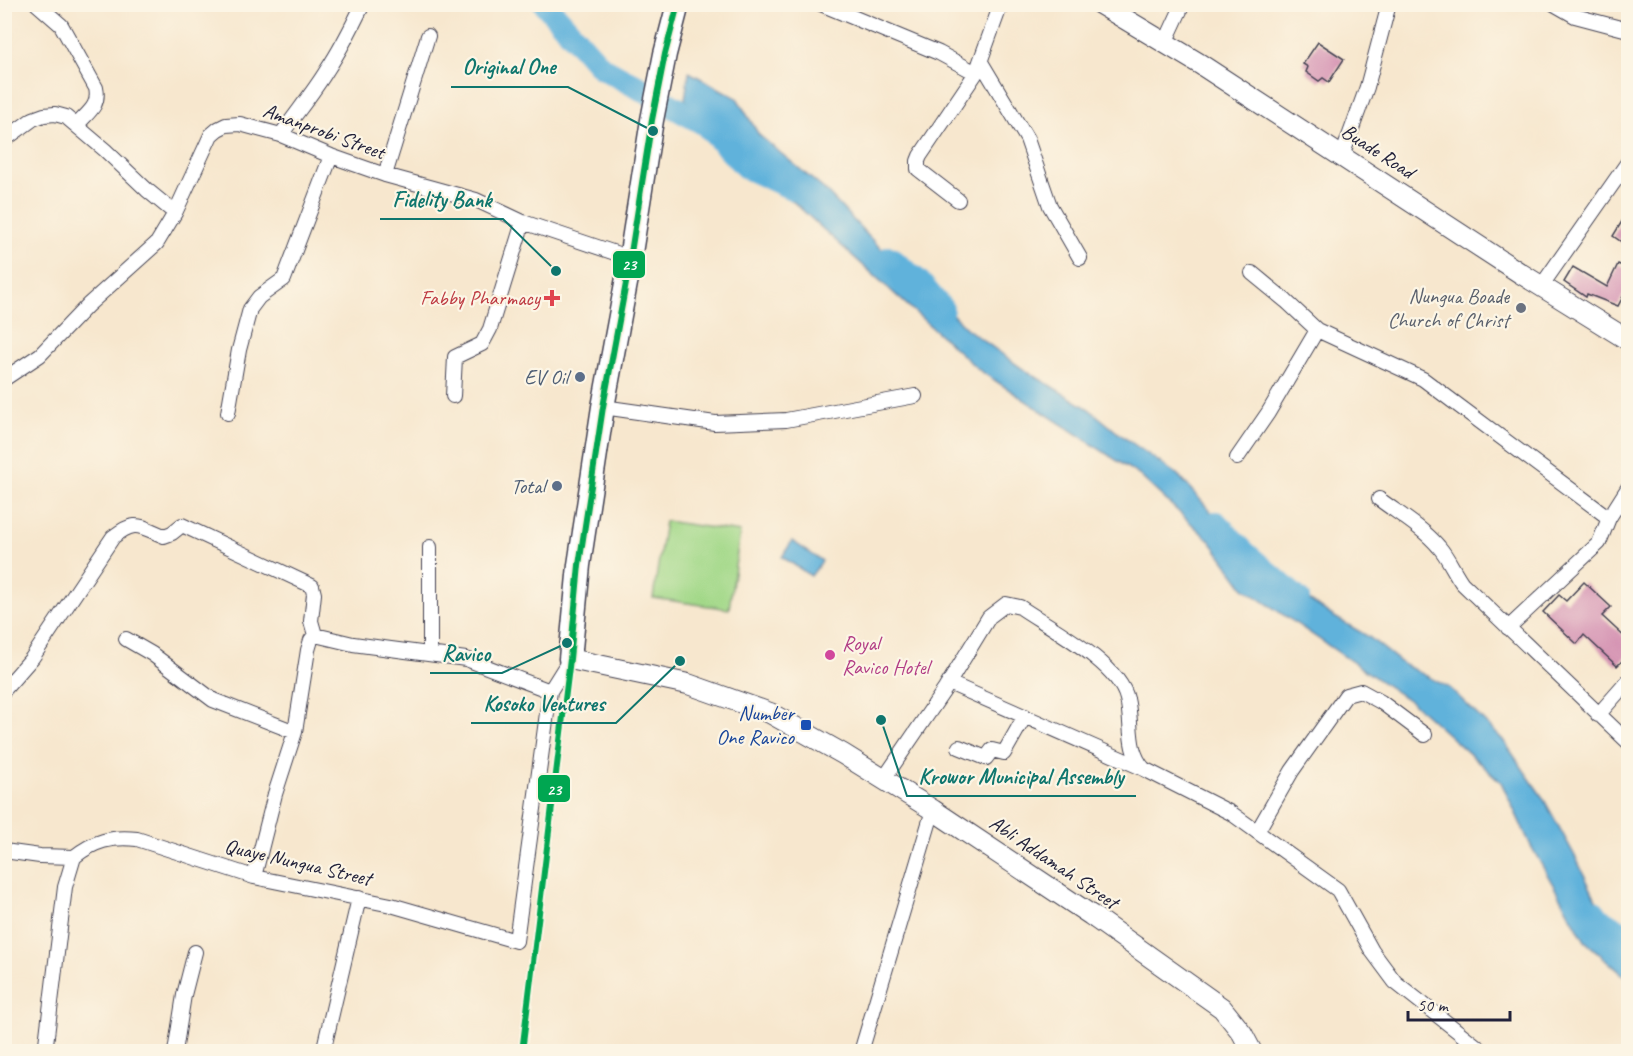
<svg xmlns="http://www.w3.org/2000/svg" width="1633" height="1056" font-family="Caveat,sans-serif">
<rect width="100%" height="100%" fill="#fcf5e5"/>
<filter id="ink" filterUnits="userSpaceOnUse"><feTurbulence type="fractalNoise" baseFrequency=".0167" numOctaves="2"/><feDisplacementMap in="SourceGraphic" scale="12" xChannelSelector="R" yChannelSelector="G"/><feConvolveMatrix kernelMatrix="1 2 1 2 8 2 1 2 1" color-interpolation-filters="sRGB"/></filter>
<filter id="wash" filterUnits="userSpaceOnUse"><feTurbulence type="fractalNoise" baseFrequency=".008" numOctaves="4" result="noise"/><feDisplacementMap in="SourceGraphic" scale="24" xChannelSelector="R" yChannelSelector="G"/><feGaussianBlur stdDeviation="1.35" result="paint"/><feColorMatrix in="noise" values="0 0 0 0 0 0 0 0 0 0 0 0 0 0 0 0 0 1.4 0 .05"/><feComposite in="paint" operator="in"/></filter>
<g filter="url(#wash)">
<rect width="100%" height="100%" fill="#f7e7ce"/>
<path fill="#a2d888" stroke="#627d62" stroke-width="1.5" d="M665 521 740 532 729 609 653 598Z"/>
<path fill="#60b2db" stroke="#416a8b" stroke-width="1.5" d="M689 72 737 98 759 135 825 190 874 242 933 295 966 328 1023 369 1089 409 1118 433 1179 476 1221 523 1256 571 1282 582 1333 616 1369 637 1403 664 1450 688 1503 740 1543 798 1576 858 1601 910 1628 940V979L1585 941 1531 846 1501 782 1414 704 1244 588 1210 541 1139 475 979 370 824 230 721 135 685 99Z
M792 541 822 561 811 576 782 557Z"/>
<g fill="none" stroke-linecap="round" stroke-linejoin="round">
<path stroke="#60b2db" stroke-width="24" d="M545 4 601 67 705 124 746 167 794 189
M890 258 919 282 942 309
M1216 523 1245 553 1298 599
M1594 912 1598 918 1628 936"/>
</g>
<g id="blocks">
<path fill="#d38eb0" d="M1318 42 1344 59 1329 82 1323 78 1319 81 1306 72 1308 67 1303 64Z
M1629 210V247L1613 236Z
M1618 264 1629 269V285L1618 306 1587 294 1586 297 1564 282 1573 267 1607 287Z
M1584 582 1611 607 1602 616 1629 641V654L1617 666 1584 635 1577 644 1543 612 1559 595 1566 601Z"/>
</g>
</g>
<g filter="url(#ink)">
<use href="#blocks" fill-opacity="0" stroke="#424051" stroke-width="1.5"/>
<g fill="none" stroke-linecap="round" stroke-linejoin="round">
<defs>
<path id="street" d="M37 4 61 25 96 88C100 106 88 112 77 125
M821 4 939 53 976 73
M1554 4 1575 16 1628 30
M1165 43 1183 4
M981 62 1027 139 1050 206 1080 258
M281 135C296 113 313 93 327 70 341 49 352 27 363 4
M4 140 33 119 44 115 55 114 66 117 105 150 147 190 175 213
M1342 156 1367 87 1389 4
M385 175 428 36
M958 200 918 169V161L920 156 976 73 1001 4
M1252 273 1286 301 1317 330 1423 379 1609 518
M1542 285 1628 162
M4 379 40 355 88 305 157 243 175 213 211 135 218 129 226 125 240 124 281 135 331 156 385 175 476 200 523 222 630 258
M453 396 455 357 482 344 490 329 523 222
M603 407 715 423 786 420 915 396
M228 413 239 350 250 309 259 297 284 279 331 156
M1237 458 1268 413 1317 330
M1379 499C1399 514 1423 528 1439 547 1448 557 1454 572 1462 583L1628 742
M1508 628 1599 543 1609 518 1628 488
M126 639 152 654 213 700 295 732
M430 653V547
M949 683 1142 768
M4 690 32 658 113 537C136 519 139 526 164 536L172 533 182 525 312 586 314 594 311 621 315 635
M1598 715 1628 681
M959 747 986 758 992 750 1004 753 1025 716
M883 780 945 689 989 617 1006 604 1020 607C1049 627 1119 663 1127 699 1133 723 1126 749 1144 769L1231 813 1338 890 1372 951 1395 982 1484 1052
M1257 832 1292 771 1346 695 1361 691 1381 702 1425 735
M4 851 40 856 74 857
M74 857C94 841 112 836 137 839L254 877 391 905 516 941 550 691 570 659
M254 877 275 794 295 732 308 650 311 640 315 635 353 644 466 659 550 691
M45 1052 65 887 74 857
M175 1052 184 995 195 952
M323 1052 359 898
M861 1052 933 810"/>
<path id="secondary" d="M1100 4 1200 64 1520 273 1628 340
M570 659 688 684 770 713 843 754 933 810 1091 915 1222 1008 1242 1033 1252 1052"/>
<path id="primary" d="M570 659 579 565 603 407 627 278 652 120 665 54 678 4"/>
</defs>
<use href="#street" stroke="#424051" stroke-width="16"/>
<use href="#secondary" stroke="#424051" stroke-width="22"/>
<use href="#primary" stroke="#424051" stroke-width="25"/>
<use href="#street" stroke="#fff" stroke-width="14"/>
<use href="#secondary" stroke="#fff" stroke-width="20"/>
<use href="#primary" stroke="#fff" stroke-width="22"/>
<defs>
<path id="bus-1" d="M522 1052 570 659 579 565 603 407 627 278 652 120 665 54 678 4"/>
</defs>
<use href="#bus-1" stroke="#fcf5e5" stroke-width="10"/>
<use href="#bus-1" stroke="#00a651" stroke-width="6"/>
</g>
</g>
<path fill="#e0444e" stroke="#fcf5e5" stroke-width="2" d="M549 289h6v6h6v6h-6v6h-6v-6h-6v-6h6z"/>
<circle fill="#6b7280" stroke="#fcf5e5" stroke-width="2" cx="1521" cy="308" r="6"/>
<g fill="#5c6f8a" stroke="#fcf5e5" stroke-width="2">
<circle cx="580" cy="377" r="6"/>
<circle cx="557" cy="486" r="6"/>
</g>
<circle fill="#d1479c" stroke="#fcf5e5" stroke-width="2" cx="830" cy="655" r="6"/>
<rect fill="#1a4fb4" stroke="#fcf5e5" stroke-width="2" x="800" y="719" width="12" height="12" rx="3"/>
<g text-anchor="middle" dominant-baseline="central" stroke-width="4.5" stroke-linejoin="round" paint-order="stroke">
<g font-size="21" fill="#22223b" stroke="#fcf5e5">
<text transform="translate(324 131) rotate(20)">Amanprobi Street</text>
<text transform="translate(1378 151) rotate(33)">Buade Road</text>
<text transform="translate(298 862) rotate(13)">Quaye Nungua Street</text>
<text transform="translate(1054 862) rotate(34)">Abli Addamah Street</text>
</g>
<g font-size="21" fill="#5b616d" stroke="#fcf5e5" text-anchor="end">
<text x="1509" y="296">Nungua Boade<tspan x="1509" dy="24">Church of Christ</tspan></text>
</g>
<g font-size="21" fill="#be3a42" stroke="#fcf5e5" text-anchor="end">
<text x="540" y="298">Fabby Pharmacy</text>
</g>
<g font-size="21" fill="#4e5e75" stroke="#fcf5e5" text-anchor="end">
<text x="568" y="377">EV Oil</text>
<text x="545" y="486">Total</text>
</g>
<g font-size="21" fill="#b23c85" stroke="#fcf5e5" text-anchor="start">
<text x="842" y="643">Royal<tspan x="842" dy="24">Ravico Hotel</tspan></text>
</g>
<g font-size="21" fill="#164399" stroke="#fcf5e5" text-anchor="end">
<text x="794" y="713">Number<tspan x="794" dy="24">One Ravico</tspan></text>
</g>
</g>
<path fill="none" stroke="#0f766e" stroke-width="2" d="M653 131L568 87H451M556 271L503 219H380M567 643L502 673H430M680 661L616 723H471M881 720L907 796H1136"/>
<g fill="#0f766e" stroke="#fcf5e5" stroke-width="2">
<circle cx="653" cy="131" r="6"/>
<circle cx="556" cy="271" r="6"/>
<circle cx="567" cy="643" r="6"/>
<circle cx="680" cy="661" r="6"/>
<circle cx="881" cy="720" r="6"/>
</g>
<g font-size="22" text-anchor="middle" font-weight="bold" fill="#0f766e" stroke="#fcf5e5" stroke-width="4.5" stroke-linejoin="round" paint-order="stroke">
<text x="509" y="74">Original One</text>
<text x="442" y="207">Fidelity Bank</text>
<text x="466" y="661">Ravico</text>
<text x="544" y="711">Kosoko Ventures</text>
<text x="1021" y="784">Krowor Municipal Assembly</text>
</g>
<g stroke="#fcf5e5" stroke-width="2">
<rect x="612" y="250" width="34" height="29" rx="6" fill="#00a651"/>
<rect x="537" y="774" width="34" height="29" rx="6" fill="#00a651"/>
</g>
<g font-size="16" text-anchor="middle" font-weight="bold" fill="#fff">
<text x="629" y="270">23</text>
<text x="554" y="795">23</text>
</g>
<rect width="1633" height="1056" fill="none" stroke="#fcf5e5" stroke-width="24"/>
<path d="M1408 1011v9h102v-9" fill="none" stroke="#22223b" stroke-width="3"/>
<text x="1417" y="1011" font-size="18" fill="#22223b" stroke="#fcf5e5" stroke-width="4.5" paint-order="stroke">50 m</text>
</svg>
